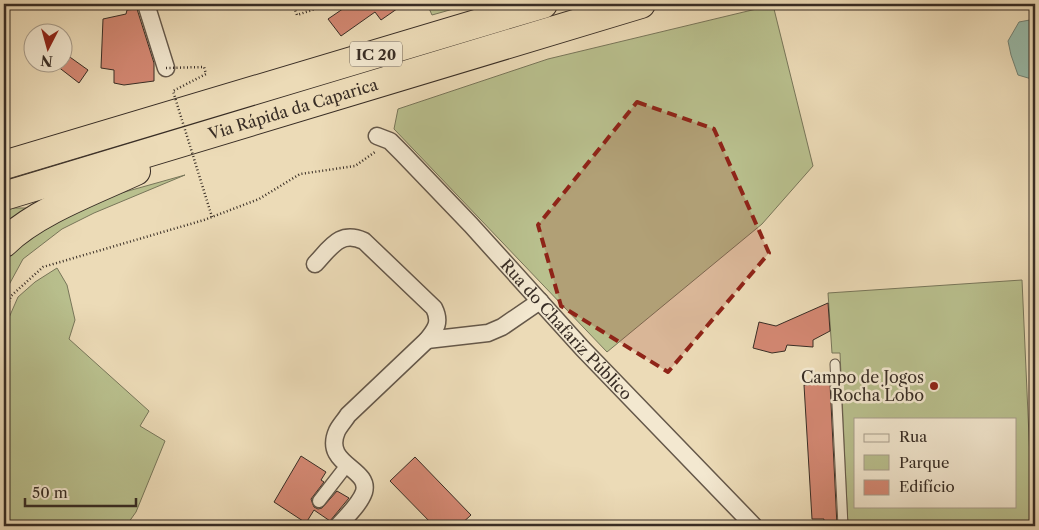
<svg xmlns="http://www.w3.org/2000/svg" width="1039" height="530" font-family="'Libre Caslon Text',serif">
<rect width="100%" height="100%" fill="#ecdbb7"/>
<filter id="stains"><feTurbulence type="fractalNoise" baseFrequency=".004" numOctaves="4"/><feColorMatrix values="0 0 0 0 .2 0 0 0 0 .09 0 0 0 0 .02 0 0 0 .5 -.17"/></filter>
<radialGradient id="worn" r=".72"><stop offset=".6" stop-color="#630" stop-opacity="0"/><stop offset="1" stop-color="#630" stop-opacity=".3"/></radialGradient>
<path fill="#b9c08e" stroke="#78765a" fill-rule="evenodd" d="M427 4H471L432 15Z
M773 5 813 166 762 224 607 352 394 129 398 109 548 59Z
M185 175 94 213 62 229 23 259 4 294V255L64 209Z
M10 208H28L4 229V210Z
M57 268 67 285 75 320 69 339 149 411 140 426 165 441 136 512 126 526H4V329L18 297 35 282Z
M1022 280 1033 526H848L840 353H832L828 293ZM855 419H1015V506H855Z"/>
<path fill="#9ba" stroke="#728275" d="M1035 19V80L1018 75 1011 55 1008 41 1019 22Z"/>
<path fill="#d48873" stroke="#382d25" d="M350 4H404L381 20 375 12 341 36 328 19Z
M137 9 154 63V81L124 85 114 83V70L101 68 103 19 126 14 127 10Z
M67 55 88 70 79 83 57 66 60 62H62V60Z
M828 303 830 331 813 340V347L787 345 785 351 772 353 753 348 759 322 776 326Z
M830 383 837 526H823L824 519H812L804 385Z
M301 456 326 472 321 480 324 482 311 499 314 507 318 509 322 508 337 491 349 498 330 521 314 510 306 523 274 502Z
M415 457 471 515 459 526H434L390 481Z"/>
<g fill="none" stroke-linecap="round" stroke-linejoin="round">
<defs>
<path id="service" d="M835 364 843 526"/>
<path id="pedestrian" d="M319 501 347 465"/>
<g id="minor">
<path d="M146 4 166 68"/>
<path id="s1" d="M377 136 390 141 402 153 471 225 583 349 754 526"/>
<path d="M315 264C331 247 340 230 364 241L434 308C441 322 436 329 427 340L348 415C345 420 340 425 337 431 322 465 371 468 364 492 360 504 346 517 338 526"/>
<path d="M427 340 488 333 502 327 540 301"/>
</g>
<g id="trunk">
<path d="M4 165 543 4"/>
<path id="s2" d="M4 196 641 4"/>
<path d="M4 243C35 212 95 190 136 171"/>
</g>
</defs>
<use href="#service" stroke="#65584a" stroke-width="11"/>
<use href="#pedestrian" stroke="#65584a" stroke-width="15"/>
<use href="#minor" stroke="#65584a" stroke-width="19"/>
<use href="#trunk" stroke="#382d25" stroke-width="30"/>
<path stroke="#382d25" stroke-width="2.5" stroke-dasharray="1 2.5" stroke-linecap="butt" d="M293 4 297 15 330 4
M408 4H410
M4 315 11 296 43 267 204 220 259 199 300 174 355 166 375 152"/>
<use href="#service" stroke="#f3e8d0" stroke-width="9"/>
<use href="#pedestrian" stroke="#f3e8d0" stroke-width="12"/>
<use href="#minor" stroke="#f3e8d0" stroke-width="16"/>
<use href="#trunk" stroke="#ecdbb7" stroke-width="28"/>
<path stroke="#382d25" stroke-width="2.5" stroke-dasharray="1 2.5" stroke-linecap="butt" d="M166 68 204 67 206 74 173 91 212 217"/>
</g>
<path fill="#8f2418" fill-opacity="0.2" stroke="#8f2418" stroke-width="4" stroke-dasharray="10 6" stroke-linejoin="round" d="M637 102 714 129 769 253 668 372 561 306 538 225Z"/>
<circle fill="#8f2418" stroke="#f3e8d0" stroke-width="2" cx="934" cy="386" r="5"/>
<g text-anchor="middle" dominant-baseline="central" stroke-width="5" stroke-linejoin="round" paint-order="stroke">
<rect fill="#f3e8d0" stroke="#706558" stroke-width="1" x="350" y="41.5" width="52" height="25" rx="4"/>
<g font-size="15" font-weight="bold" fill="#382d25">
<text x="376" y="54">IC 20</text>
</g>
<g font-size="16" fill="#382d25" stroke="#f3e8d0">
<text stroke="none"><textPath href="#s2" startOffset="302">Via Rápida da Caparica</textPath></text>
<text stroke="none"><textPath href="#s1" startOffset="272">Rua do Chafariz Público</textPath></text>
</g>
<g font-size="16" fill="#382d25" stroke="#f3e8d0" text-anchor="end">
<text x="924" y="377">Campo de Jogos<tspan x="924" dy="18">Rocha Lobo</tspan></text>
</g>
</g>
<rect width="1039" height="530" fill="none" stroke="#ecdbb7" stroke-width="20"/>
<rect x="5" y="5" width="1029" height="520" fill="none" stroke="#382d25" stroke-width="2.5"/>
<rect x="10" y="10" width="1019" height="510" fill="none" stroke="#382d25"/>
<rect x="854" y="418" width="162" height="90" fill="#f3e8d0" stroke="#a89d8c"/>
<rect x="864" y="434" width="25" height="8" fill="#f3e8d0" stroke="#a89d8c"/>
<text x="899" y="442" font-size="15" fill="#382d25">Rua</text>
<rect x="864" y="455" width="25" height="15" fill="#b9c08e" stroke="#a89d8c"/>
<text x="899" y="468" font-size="15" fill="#382d25">Parque</text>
<rect x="864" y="480" width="25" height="15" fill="#d48873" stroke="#a89d8c"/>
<text x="899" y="492" font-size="15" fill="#382d25">Edifício</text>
<g transform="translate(48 48) rotate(186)"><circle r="24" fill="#f3e8d0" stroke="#a89d8c"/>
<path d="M0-4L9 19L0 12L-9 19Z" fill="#8f2418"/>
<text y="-8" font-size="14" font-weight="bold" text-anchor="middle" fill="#382d25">N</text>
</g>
<path d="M25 498v8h111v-8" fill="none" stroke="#382d25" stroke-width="2.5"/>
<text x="32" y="498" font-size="15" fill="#382d25" stroke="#f3e8d0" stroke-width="4" paint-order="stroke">50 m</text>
<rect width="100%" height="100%" filter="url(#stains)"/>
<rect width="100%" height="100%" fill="url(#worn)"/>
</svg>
